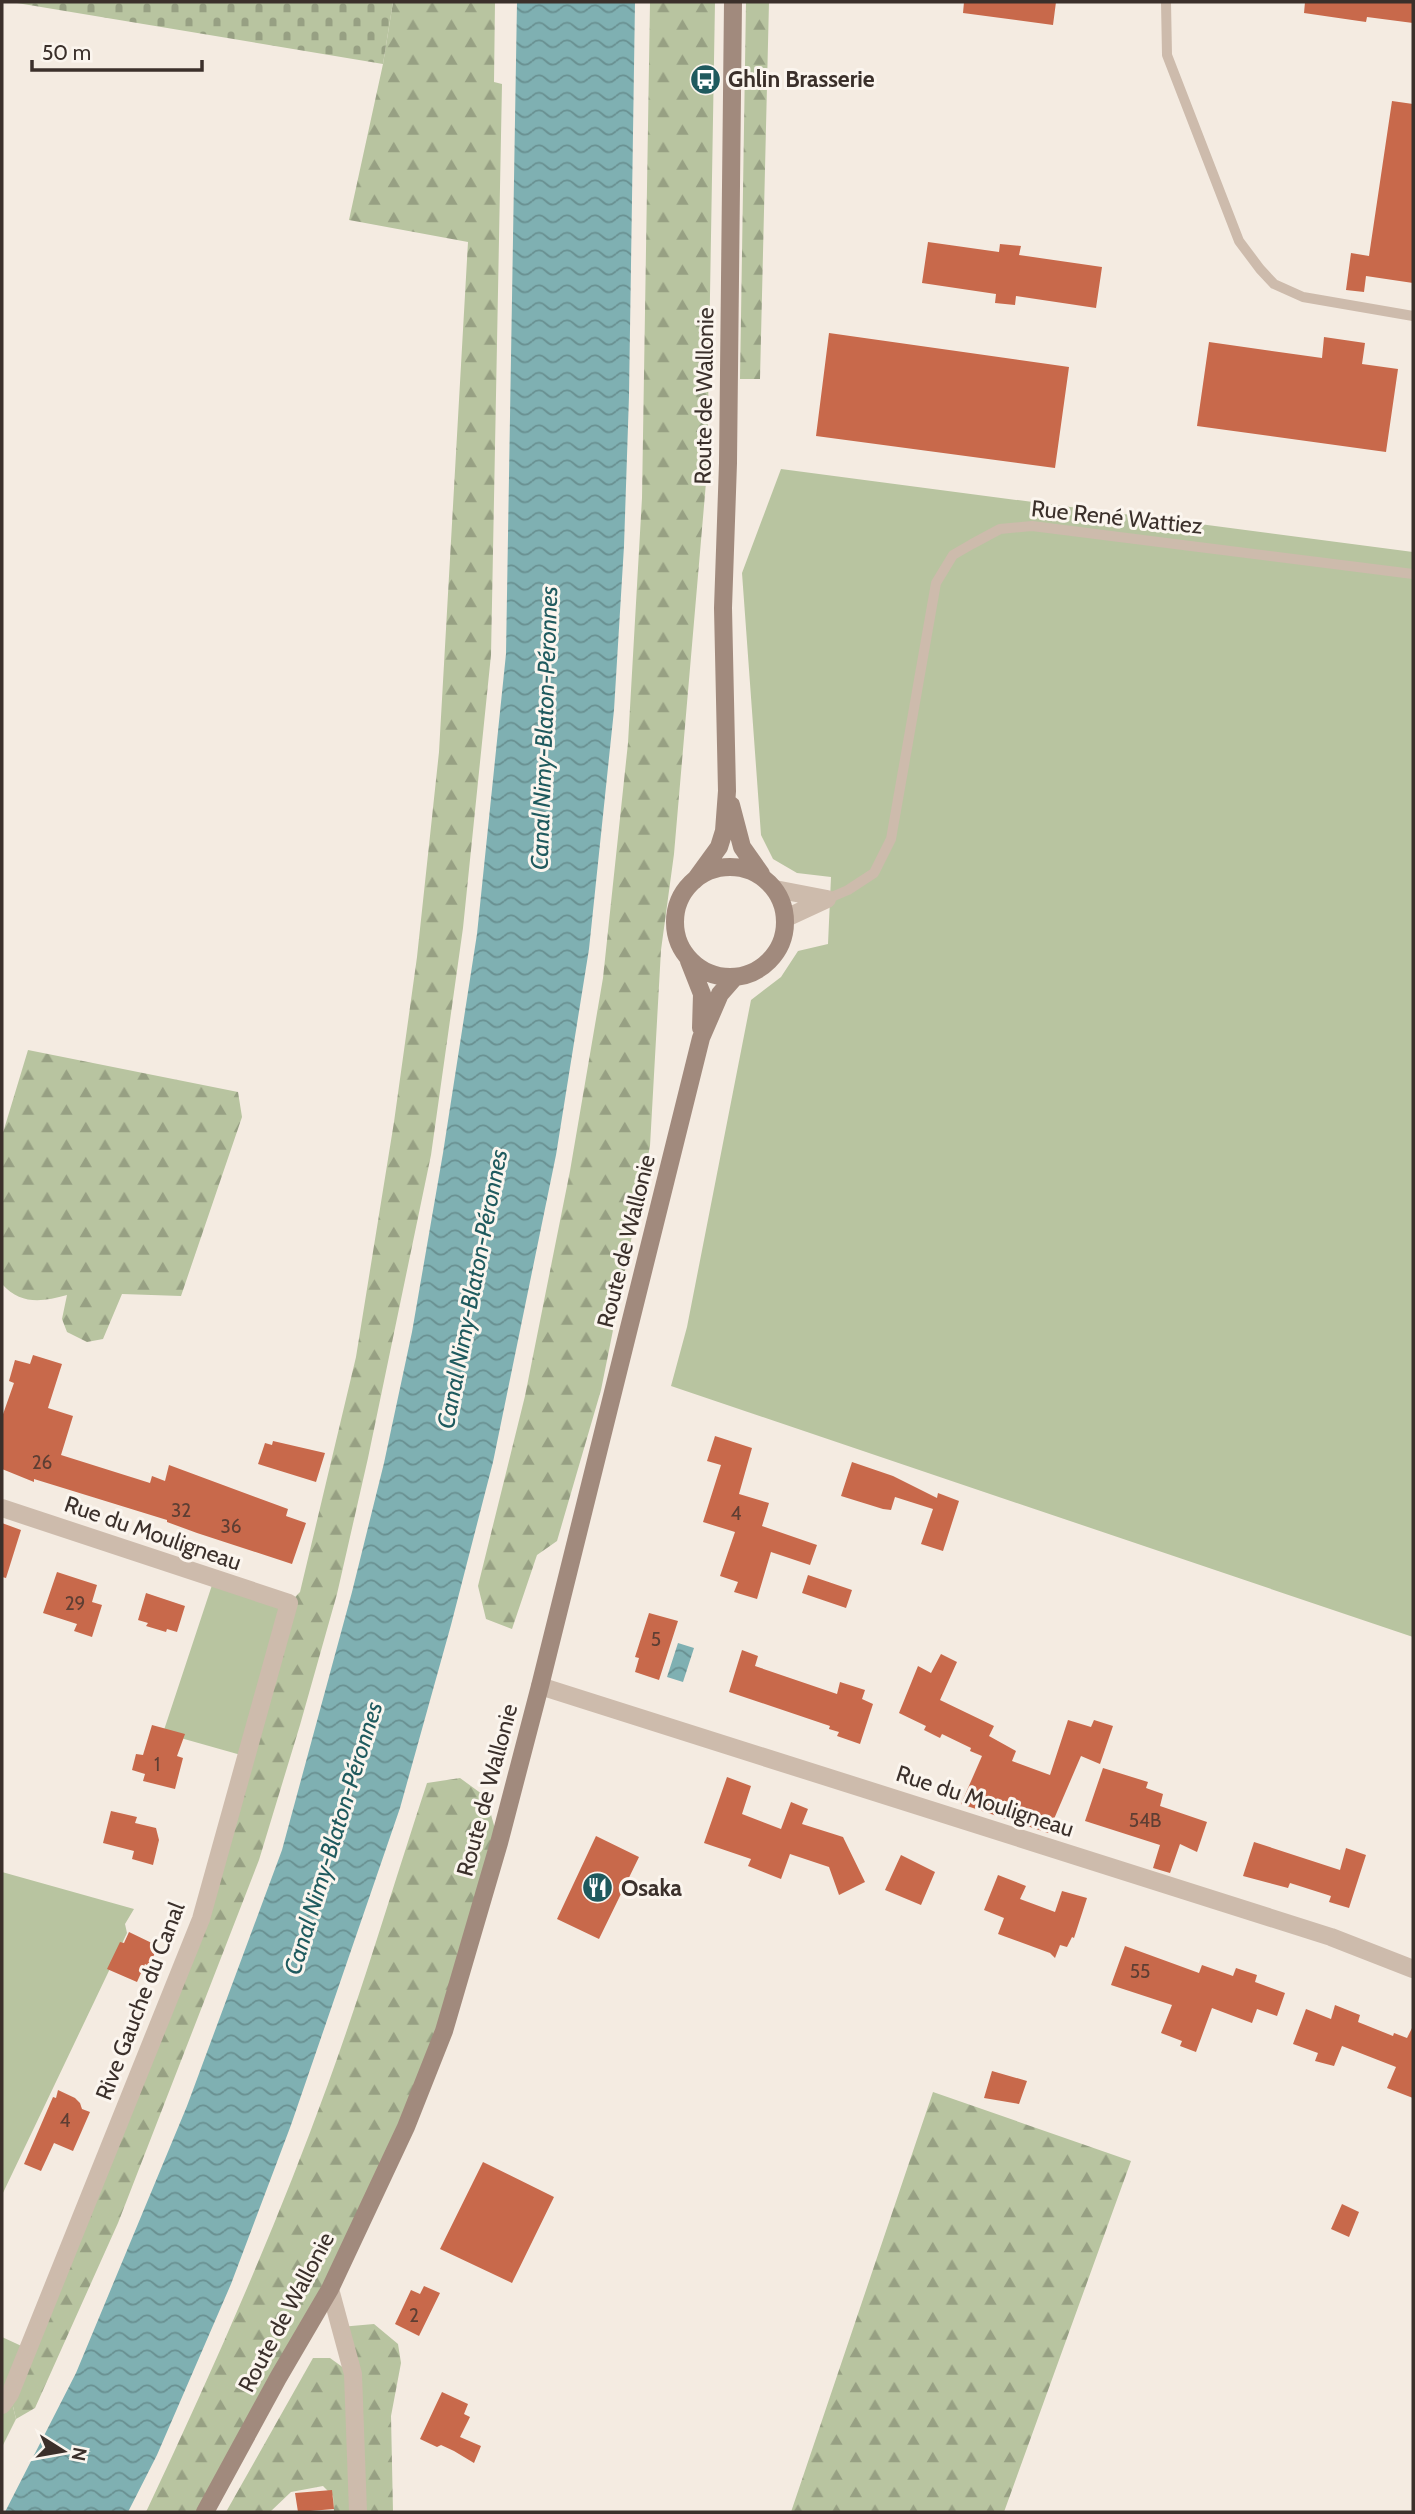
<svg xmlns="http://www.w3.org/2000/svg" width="1415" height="2514" font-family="Cabin,sans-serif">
<defs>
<pattern id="forest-firs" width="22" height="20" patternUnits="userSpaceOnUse" patternTransform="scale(1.75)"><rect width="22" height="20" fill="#b8c4a0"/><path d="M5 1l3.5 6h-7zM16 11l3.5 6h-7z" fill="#97a083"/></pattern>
<pattern id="cemetery-stones" width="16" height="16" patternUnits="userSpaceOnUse" patternTransform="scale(1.75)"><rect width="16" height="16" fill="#b8c4a0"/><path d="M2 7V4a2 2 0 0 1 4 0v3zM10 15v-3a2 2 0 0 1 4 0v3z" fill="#97a083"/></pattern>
<pattern id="water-waves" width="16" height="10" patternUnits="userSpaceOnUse" patternTransform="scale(1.75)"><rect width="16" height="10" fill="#7fb0b2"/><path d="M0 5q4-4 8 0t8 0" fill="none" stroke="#699091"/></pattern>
</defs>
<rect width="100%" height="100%" fill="#f4ebe1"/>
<path fill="#b8c4a0" d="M781 469 1413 552V1637L671 1386 687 1327 751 1000 781 977 798 951 828 944 831 877 797 873 773 859 761 835 742 573Z
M214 1579 289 1603 248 1757 163 1733Z
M2 1872 134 1909 125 1924 127 1933 2 2195Z
M2 2337 28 2349 10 2394 16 2419 2 2447Z"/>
<path fill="url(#forest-firs)" d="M393 2H495L494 82 502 84 491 655 463 928 431 1155 368 1458 337 1594 300 1725 259 1860 118 2223 35 2408 16 2419 10 2394 201 1919 289 1603 300 1592 356 1357 394 1122 417 957 439 752 468 242 349 220 383 64Z
M650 2H715L707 471 674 854 661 950 650 1146 601 1390 557 1541 537 1555 512 1629 486 1619 478 1586 525 1396 570 1171 603 978 628 743 642 498Z
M746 2H769L760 379H740Z
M28 1050 238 1092 242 1117 181 1296 122 1294 103 1339 87 1342 67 1332 62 1319 67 1295C42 1302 21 1305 2 1284V1136Z
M460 1778 486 1797 499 1843 406 2127 205 2512H146C212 2372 275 2230 328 2084 364 1985 394 1883 427 1783Z
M933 2092 1131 2161 1004 2512H791Z
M374 2324 398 2344 401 2363 391 2416 393 2512H334L333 2496 323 2486 291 2492 270 2512H226L313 2358H330L352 2374 340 2327Z"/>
<path fill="url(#cemetery-stones)" d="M11 2H393L383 64Z"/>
<path fill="url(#water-waves)" d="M517 2H635L629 396 624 546 614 710 589 949 556 1155 493 1462 451 1625 400 1808 291 2125 231 2284 157 2455 128 2512H5L76 2373 187 2106 282 1850 352 1592 384 1463 412 1332 443 1153 477 934 506 654Z
M678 1643 694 1648 683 1682 667 1677Z"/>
<path fill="#c8694b" d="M964 2H1056L1053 25 963 13Z
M1305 2H1413V23L1367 17 1366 22 1304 13Z
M1392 101 1413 104V283L1366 276 1364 292 1346 290 1351 253 1369 256Z
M928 242 999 252 1000 244 1021 246 1019 255 1102 267 1096 308 1016 296 1015 305 995 303 996 294 922 283Z
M829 333 1069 367 1055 468 816 436Z
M1324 337 1365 343 1362 364 1398 369 1386 452 1197 426 1209 342 1322 358Z
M33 1355 62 1364 48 1408 73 1416 61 1455 150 1483 152 1476 165 1481 169 1465 288 1509 286 1516 306 1523 292 1564 197 1533 167 1522V1520L34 1479V1482L2 1469V1417L14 1383 9 1381 15 1360 30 1364Z
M715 1436 752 1448 739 1494 769 1503 762 1526 817 1545 810 1565 771 1552 757 1599 734 1592 738 1582 720 1576 735 1532 703 1522 721 1465 707 1461Z
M273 1441 325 1453 316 1482 258 1464 265 1443 272 1445Z
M852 1462 893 1476 937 1498 938 1493 959 1501 943 1551 921 1544 933 1509 895 1497 891 1510 883 1509 841 1496Z
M2 1523 21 1530 6 1578 2 1577Z
M57 1572 97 1585 92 1602 102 1605 92 1637 74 1631 77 1624 43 1613Z
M808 1575 852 1590 846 1608 802 1593Z
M146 1593 185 1606 177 1632 167 1629 166 1632 146 1626 148 1623 138 1620Z
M649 1613 678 1621 659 1680 635 1672 639 1658 635 1657Z
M742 1650 758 1656 755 1666 837 1694 840 1682 865 1690 862 1699 873 1704 860 1744 837 1736 839 1732 829 1729 830 1726 729 1692Z
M941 1654 957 1662 940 1700 994 1726 989 1736 1016 1751 1012 1761 1050 1775 1068 1720 1091 1727 1094 1720 1113 1726 1100 1764 1081 1756 1048 1833 961 1804 982 1756 970 1751 971 1748 942 1734 940 1738 924 1730 926 1726 899 1713 918 1666 931 1673Z
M152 1725 185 1734 177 1756 183 1758 175 1789 143 1781 145 1774 132 1770 136 1754 143 1755Z
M1103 1768 1148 1782 1146 1788 1163 1794 1160 1806 1207 1822 1197 1852 1180 1844 1170 1873 1153 1868 1160 1845 1085 1821Z
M727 1777 751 1786 742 1814 781 1829 791 1802 808 1809 802 1824 843 1837 865 1882 839 1895 829 1867 790 1854 781 1879 748 1866 751 1859 704 1843Z
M111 1811 137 1817 135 1823 156 1828 159 1840 153 1865 132 1859 134 1851 103 1843Z
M596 1836 639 1857 599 1939 557 1919Z
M1254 1842 1340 1870 1346 1848 1366 1855 1349 1908 1329 1902 1331 1896 1290 1883 1288 1888 1243 1876Z
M901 1855 935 1872 921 1905 885 1890Z
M998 1875 1026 1886 1020 1899 1055 1912 1062 1891 1087 1898 1074 1938 1072 1937 1067 1947 1060 1945 1055 1958 1050 1953 998 1934 1004 1918 984 1910Z
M129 1932 158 1946 149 1966 145 1964 137 1982 107 1969 120 1942 124 1943Z
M1125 1946 1199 1973 1202 1965 1233 1976 1236 1968 1257 1975 1255 1982 1285 1993 1277 2016 1257 2009 1252 2023 1212 2008 1196 2052 1180 2046 1182 2041 1161 2033 1172 2005 1111 1985Z
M1335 2005 1360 2015 1358 2022 1393 2036 1394 2033 1407 2038 1413 2026V2098L1387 2088 1396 2067 1342 2046 1334 2066 1315 2061 1318 2053 1293 2044 1306 2009 1331 2019Z
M992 2071 1027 2081 1019 2104 984 2098Z
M58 2090 75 2098 80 2103 82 2109 90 2112 73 2151 54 2143 41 2171 24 2164 53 2097 56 2098Z
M483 2162 554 2197 512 2283 440 2249Z
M1342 2204 1359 2212 1349 2237 1331 2229Z
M424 2286 440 2293 419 2336 395 2324 411 2290 420 2294Z
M442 2392 468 2404 464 2414 470 2417 460 2437 481 2446 474 2463 454 2451 441 2445 437 2447 420 2439Z
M332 2490 334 2509 298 2512 295 2493Z"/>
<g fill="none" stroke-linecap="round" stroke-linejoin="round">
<path stroke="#cdbbac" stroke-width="10" d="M1166 2 1167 55 1239 241 1260 269 1274 284 1303 297 1413 316
M827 899 848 890 874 873 891 839 936 583 953 555 972 544 1000 529 1032 526 1413 574"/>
<path stroke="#cdbbac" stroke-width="18" d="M775 889 827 899
M786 918 827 899
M2 1508 289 1603 201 1919 10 2394 2 2405
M540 1686 1331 1937 1413 1969
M330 2289 353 2374 358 2512"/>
<path stroke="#a18a7d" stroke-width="18" d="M731 805 742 847 761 874
M675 922a55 55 0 1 1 110 0a55 55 0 1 1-110 0Z
M695 880 719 847 724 831 727 791 723 608 728 463 733 2
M689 961 702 994 701 1028
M205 2512 278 2378 330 2289 406 2127 444 2031 499 1843 540 1686 701 1038 720 994 734 978"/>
</g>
<defs>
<symbol id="bus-disc" viewBox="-11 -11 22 22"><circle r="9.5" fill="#1f5a5e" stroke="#fbf5ee"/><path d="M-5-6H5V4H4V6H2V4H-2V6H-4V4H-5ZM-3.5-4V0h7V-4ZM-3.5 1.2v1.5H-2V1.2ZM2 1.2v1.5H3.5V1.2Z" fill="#fff"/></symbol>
<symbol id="restaurant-disc" viewBox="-11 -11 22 22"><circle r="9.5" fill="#1f5a5e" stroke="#fbf5ee"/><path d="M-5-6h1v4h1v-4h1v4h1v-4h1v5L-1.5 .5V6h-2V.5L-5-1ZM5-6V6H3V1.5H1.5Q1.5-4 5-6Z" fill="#fff"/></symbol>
</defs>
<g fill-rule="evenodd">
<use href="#bus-disc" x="688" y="62" width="35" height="35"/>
<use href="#restaurant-disc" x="580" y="1870" width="35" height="35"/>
</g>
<g text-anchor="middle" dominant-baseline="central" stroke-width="6" stroke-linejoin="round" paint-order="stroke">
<g font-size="19" fill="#5e3e33">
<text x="42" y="1462">26</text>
<text x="181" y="1510">32</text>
<text x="736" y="1513">4</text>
<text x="231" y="1526">36</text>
<text x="75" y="1603">29</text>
<text x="656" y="1639">5</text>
<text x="157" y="1764">1</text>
<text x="1145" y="1820">54B</text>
<text x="1140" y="1971">55</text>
<text x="65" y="2120">4</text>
<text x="414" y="2315">2</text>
</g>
<g font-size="23" font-weight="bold" fill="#3b302b" stroke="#fbf5ee" text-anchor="start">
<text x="728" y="79">Ghlin Brasserie</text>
<text x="621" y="1888">Osaka</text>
</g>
<g font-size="23" fill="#3b302b" stroke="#fbf5ee">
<text transform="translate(704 396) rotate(-89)">Route de Wallonie</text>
<text transform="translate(1117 517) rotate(6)">Rue René Wattiez</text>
<text transform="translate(626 1241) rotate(-76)">Route de Wallonie</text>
<text transform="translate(153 1533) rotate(19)">Rue du Mouligneau</text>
<text transform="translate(487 1790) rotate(-75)">Route de Wallonie</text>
<text transform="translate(985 1801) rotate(18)">Rue du Mouligneau</text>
<text transform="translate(140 2001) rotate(-69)">Rive Gauche du Canal</text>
<text transform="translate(286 2312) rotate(-62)">Route de Wallonie</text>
</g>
<g font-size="24" font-style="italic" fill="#1f5a5e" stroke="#fbf5ee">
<text transform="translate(544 728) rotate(-88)">Canal Nimy-Blaton-Péronnes</text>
<text transform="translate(472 1289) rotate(-79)">Canal Nimy-Blaton-Péronnes</text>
<text transform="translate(333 1838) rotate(-73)">Canal Nimy-Blaton-Péronnes</text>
</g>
</g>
<rect width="1415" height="2514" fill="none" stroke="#3b302b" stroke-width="7"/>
<g transform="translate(63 2451) rotate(101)" stroke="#fbf5ee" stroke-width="5" paint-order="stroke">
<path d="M0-5L12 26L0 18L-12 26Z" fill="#3b302b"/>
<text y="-10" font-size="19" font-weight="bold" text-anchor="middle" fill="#3b302b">N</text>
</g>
<path d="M32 60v10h170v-10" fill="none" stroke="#3b302b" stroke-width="3.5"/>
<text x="42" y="60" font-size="21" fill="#3b302b" stroke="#fbf5ee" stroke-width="5" paint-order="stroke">50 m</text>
</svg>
